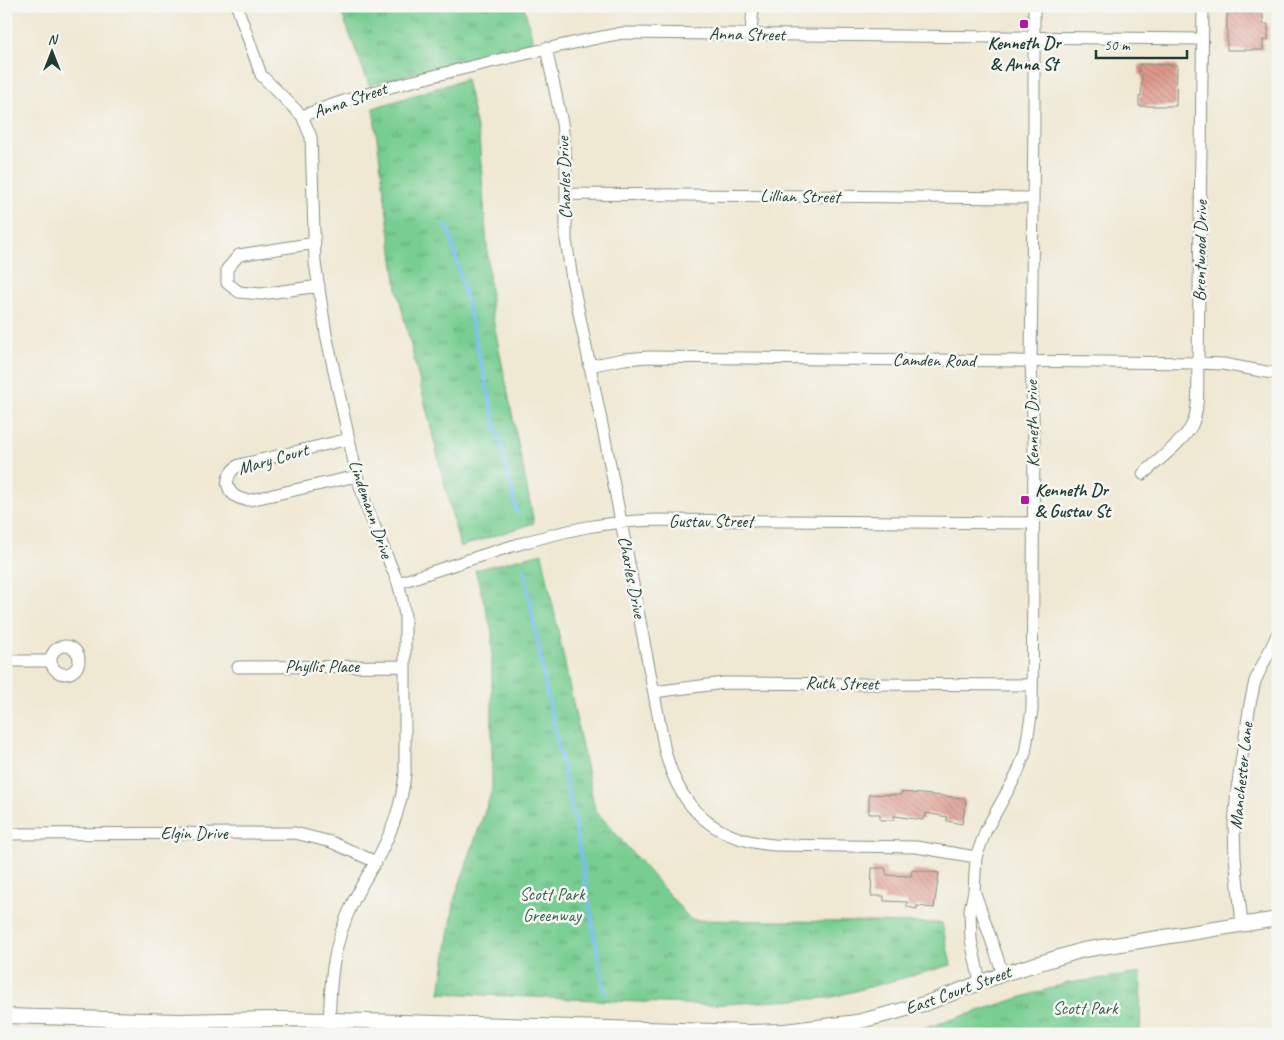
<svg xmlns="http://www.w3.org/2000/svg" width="1284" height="1040" font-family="Caveat,sans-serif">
<defs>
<pattern id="park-tufts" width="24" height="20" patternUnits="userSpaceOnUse" patternTransform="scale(1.25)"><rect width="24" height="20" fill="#78ce92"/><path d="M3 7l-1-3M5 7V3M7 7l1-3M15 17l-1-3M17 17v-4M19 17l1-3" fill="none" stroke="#62a878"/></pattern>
<pattern id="building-back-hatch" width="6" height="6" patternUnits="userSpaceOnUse" patternTransform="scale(1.25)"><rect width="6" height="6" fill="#df998d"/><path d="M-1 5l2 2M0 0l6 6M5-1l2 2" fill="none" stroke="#b47e74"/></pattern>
</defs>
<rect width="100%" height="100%" fill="#f6f6f2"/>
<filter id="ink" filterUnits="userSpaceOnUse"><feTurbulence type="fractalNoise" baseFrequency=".02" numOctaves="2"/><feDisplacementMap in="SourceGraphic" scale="10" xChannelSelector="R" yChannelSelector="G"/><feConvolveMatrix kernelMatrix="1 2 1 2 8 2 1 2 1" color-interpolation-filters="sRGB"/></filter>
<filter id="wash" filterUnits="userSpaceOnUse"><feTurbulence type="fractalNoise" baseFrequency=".0096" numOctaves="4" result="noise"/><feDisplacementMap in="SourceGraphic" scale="20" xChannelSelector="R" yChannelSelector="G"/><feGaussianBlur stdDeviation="1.12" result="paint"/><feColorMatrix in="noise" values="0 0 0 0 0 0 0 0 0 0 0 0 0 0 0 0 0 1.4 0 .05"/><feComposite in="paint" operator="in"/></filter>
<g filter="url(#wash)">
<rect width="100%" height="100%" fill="#efe8d3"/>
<path fill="url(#park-tufts)" stroke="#4c8663" d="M339 6H524L533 42 369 85Z
M466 79 479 138 492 314 534 523 460 547 397 289 373 108Z
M542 553 595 810 691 920 942 923 951 965 829 998 707 1005 440 993 455 897 492 791V631L475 570Z
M1141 973 1140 1034H906L1067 983Z"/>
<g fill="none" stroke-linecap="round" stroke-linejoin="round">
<path stroke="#78bff0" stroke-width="4" d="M446 225 451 237 517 513
M524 568 545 684 575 824 605 994"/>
</g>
<g id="blocks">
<path fill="url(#building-back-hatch)" d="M1227 13H1263V24H1268V40H1263V50H1227Z
M1139 64 1177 65 1176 106H1139V96H1141L1142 75H1139Z
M901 792 964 798V800L966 801 962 824 947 821V817L926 813V817H923V820L894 816V820H880V814H869V794L901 795Z
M872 868H885L887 875 911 876 912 870 939 873 934 908 917 906V909L907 907V902L884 901V896H871Z"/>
</g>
</g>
<g filter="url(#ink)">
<use href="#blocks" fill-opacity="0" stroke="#879284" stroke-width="1"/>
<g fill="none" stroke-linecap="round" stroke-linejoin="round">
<defs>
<path id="minor" d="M238 6 239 12 261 75 302 116 311 137 315 263 326 334 357 476 367 508 398 583 402 598 405 616V773C402 806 391 835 375 863 368 875 360 887 354 900 331 947 330 983 329 1034
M751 34 753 6
M546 48 562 123 566 162V240L572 279 607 449 665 751C680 809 714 840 774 845L916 847 976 857
M302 116C358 94 416 80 474 66 524 54 573 42 623 33L1202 39
M567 194 1033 198
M315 243 239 255 227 269V283L239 292 261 294 319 286
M589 366 624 359 649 357 1198 363 1223 364 1278 374
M349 439 239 465C219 478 227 500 250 500L357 476
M1143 474C1155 463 1186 439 1192 425 1200 409 1197 381 1198 363L1203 6
M398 583C460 563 522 540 587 527 609 523 633 521 656 520L1033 523
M51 660a14 14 0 1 1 28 0a14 14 0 1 1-28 0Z
M6 661H50
M238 667 405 666
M654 692 724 683 1032 685
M6 834 295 833 331 842 376 862
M975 893 1003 974
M1242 924 1235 858 1234 825 1237 789 1250 704 1255 681 1278 633
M980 983 971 940 970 910 974 891 976 857 986 830 1017 774 1025 753 1032 710 1034 444 1031 361 1034 124V6
M122 1020 123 1028 126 1034"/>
<path id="tertiary" d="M6 1016 178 1021 279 1019 330 1020 749 1032 785 1031 857 1022 892 1013 927 1003 1003 974 1083 950 1278 919"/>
</defs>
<use href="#minor" stroke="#879284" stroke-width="13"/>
<use href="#tertiary" stroke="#879284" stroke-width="16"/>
<use href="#minor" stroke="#fff" stroke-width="11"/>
<use href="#tertiary" stroke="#fff" stroke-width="14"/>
</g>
</g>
<g fill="#b5179e" stroke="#f6f6f2" stroke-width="2">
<rect x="1019" y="19" width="10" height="10" rx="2.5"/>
<rect x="1020" y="495" width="10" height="10" rx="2.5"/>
</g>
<g text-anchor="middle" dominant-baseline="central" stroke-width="5" stroke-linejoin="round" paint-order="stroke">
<g font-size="18" fill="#1f3d34" stroke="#f6f6f2">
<text transform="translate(747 34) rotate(1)">Anna Street</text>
<text transform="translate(350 100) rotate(-19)">Anna Street</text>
<text transform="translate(564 178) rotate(-92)">Charles Drive</text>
<text transform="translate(800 196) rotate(1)">Lillian Street</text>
<text transform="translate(1200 251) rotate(-89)">Brentwood Drive</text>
<text transform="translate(934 360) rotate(1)">Camden Road</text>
<text transform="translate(1032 424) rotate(-91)">Kenneth Drive</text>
<text transform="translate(273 459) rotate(-16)">Mary Court</text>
<text transform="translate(371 509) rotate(71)">Lindemann Drive</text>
<text x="711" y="521">Gustav Street</text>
<text transform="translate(632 577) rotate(79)">Charles Drive</text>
<text x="322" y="666">Phyllis Place</text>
<text transform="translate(842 683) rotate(1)">Ruth Street</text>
<text transform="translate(1241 776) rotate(-84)">Manchester Lane</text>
<text x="194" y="833">Elgin Drive</text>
<text transform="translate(958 990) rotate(-20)">East Court Street</text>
</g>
<g font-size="18" font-weight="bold" fill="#1f3d34" stroke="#f6f6f2">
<text x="1024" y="43">Kenneth Dr<tspan x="1024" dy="21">&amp; Anna St</tspan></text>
<text x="1035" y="490" text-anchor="start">Kenneth Dr<tspan x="1035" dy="21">&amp; Gustav St</tspan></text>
</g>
<g font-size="18" fill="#35614c" stroke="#f6f6f2">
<text x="552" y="894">Scott Park<tspan x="552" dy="21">Greenway</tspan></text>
<text x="1085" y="1008">Scott Park</text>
</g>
</g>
<rect width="1284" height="1040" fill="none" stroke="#f6f6f2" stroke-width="25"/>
<g transform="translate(52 52)" stroke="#f6f6f2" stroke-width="4" paint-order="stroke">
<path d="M0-4L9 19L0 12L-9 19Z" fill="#1f3d34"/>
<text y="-8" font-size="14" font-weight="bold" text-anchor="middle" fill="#1f3d34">N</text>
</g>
<path d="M1096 50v8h91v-8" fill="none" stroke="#1f3d34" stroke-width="2.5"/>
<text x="1104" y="50" font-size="15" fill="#1f3d34" stroke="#f6f6f2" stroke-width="4" paint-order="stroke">50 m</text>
</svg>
